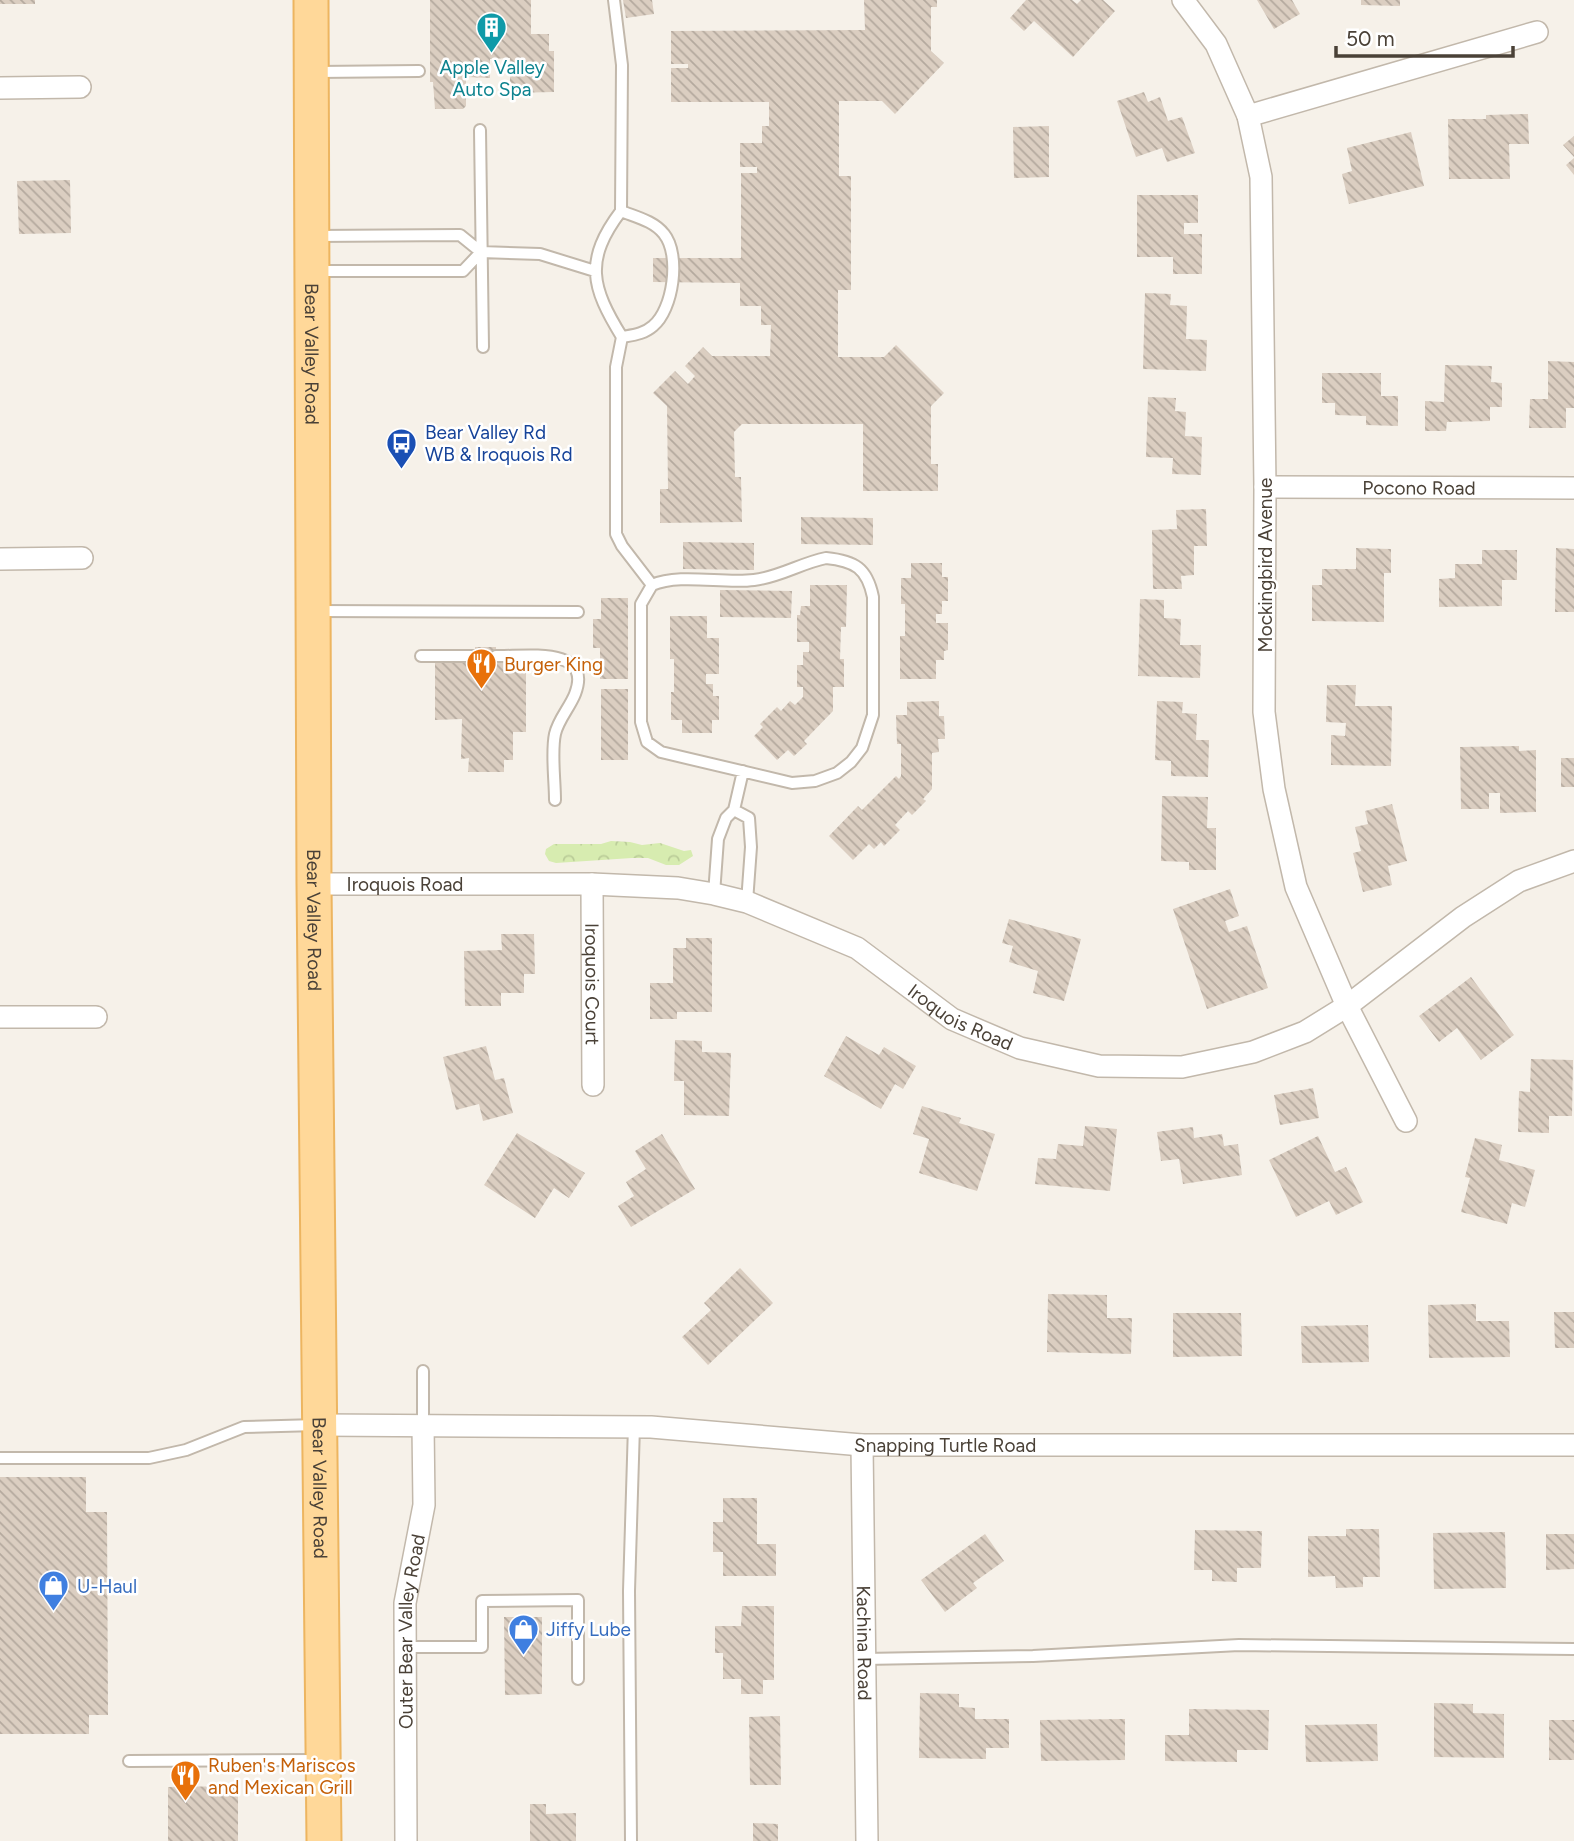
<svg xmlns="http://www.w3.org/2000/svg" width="1574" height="1841" font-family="Figtree,sans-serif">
<defs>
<pattern id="forest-crowns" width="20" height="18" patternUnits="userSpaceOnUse" patternTransform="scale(1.75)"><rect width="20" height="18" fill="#d7ecb0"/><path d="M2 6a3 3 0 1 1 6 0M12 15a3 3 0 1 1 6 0" fill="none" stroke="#bacc98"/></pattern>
<pattern id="building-back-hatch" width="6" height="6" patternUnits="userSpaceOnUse" patternTransform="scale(1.75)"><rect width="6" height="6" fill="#dbcec1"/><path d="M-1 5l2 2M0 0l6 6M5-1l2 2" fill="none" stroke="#b4a99e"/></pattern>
</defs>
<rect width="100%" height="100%" fill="#f6f1e9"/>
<path fill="url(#forest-crowns)" d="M611 841 630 842 642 845 660 843 684 851 691 850 693 856 679 865H666L648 858H632L556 863 549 861 545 854 546 849 554 844H601Z"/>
<path fill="url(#building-back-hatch)" d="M0 0H35V4H0Z
M430 0H531V34H549V51H554V92L510 93V58L490 59V78L466 77V106L463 109H435L433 82H430Z
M623 0H652L654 14 626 18Z
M864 0H937V7H931V51L944 63 895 114 882 101H839V176H851V290H838V357H884L896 345 944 393 931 406V464H938V491H863V424H742L734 432 735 477H741L742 522 660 523V489H668L667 406 653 393 675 371 688 384 695 376 685 366 703 347 712 356H770L771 325H761V306H740V283L653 282V258H741V173H757V167H740V143H762V126H769V102H671V68H688V64H671V31L865 30Z
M1026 0H1072L1077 4 1081 0H1103L1115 11 1073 57 1034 21 1024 31 1010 18Z
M1257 0H1292L1300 14 1274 29Z
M1361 0H1400V6L1361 5Z
M1144 92 1148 102 1160 97 1168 121 1182 117 1195 153 1167 162 1162 148 1136 157 1117 101Z
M1528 114 1529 144H1509L1510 179H1449L1448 119H1486V115Z
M1049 126V177L1014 178 1013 127Z
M1411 132 1424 186 1349 204 1342 174 1352 171 1347 148Z
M1574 136V157L1563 145Z
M1574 158V175L1566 165Z
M70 180 71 233 19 234 17 181Z
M1137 195H1198V223H1184V234H1202V274H1173V257H1137Z
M1145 293 1171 294 1170 305 1187 306 1186 339 1207 340 1206 371 1143 369Z
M1548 361 1574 362V408H1566V428H1529L1530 399H1548Z
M1445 365 1492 366 1491 382 1502 383V407H1490V421L1447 422 1446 431H1425V401L1444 402Z
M1322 373H1381V396H1398V426L1366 425V416L1335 415V403H1322Z
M1148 397 1176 398 1175 411 1186 412 1185 436 1202 437 1201 475 1172 474 1173 458 1146 457Z
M1206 509 1207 546H1194V575L1181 576 1182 589H1153L1152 530 1177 529 1176 510Z
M801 517 873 518V545L801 544Z
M683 542 754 543V570L683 569Z
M1356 548 1391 549V573H1384V622L1312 621V585H1322V569H1356Z
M1556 548 1574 549V612H1555Z
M1482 550H1517V580H1502V606L1439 607V579L1455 578V564H1482Z
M911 563H942V577H948V601H942V614H936V623H948V650L944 651V660H936V679H900V636H905V604H901V578H911Z
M810 585H847L846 627H841L840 659H844V687H833V711L804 741 807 744 794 756 788 750 777 760 754 736 763 727 760 724 777 707 781 711 790 701 795 705 803 697V687H797V665H803V652H809V642H797V615H800L801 606H810Z
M720 590 792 591 791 618 720 617Z
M601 598H628V679H600V648H593V619H601Z
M1140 599 1164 600V618L1181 619 1180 645H1201L1200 678 1138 676Z
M670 616H707V638H719V674H706V684H713V696H719V720H712V733H682V720H671V692H674V659H670Z
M475 647H496V663H526V732H513V760H504V772H468L469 758 461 759 462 719 435 720V663H475Z
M1327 685H1356L1355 706H1392L1391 766 1331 765V735L1345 736 1346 723 1326 722Z
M601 689H628V760H601Z
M939 701V716H944L945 739H938L939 752 932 753V789L923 799 926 801 912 815 908 811 895 825 900 830 884 846 881 842 874 849 869 844 853 860 829 836 858 806 862 810 896 776 899 779 901 776V744H897L896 715H907V702Z
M1157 701 1183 702 1182 713 1197 714 1196 740H1209L1208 777 1171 776V761L1155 760Z
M1519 746V751L1536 750V812L1500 813V793H1489V809H1461L1460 747Z
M1561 758H1574V787H1561Z
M1162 796 1208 797 1207 828H1216V870H1189V862L1161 861Z
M1392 804 1407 861 1388 866 1392 885 1363 892 1353 853 1361 851 1355 827 1368 824 1365 811Z
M1230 889 1239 916 1225 921 1229 932 1247 926 1268 988 1207 1009 1173 909Z
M1009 919 1081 939 1064 1001 1033 993 1038 971 1009 962 1013 946 1002 943Z
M501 934H534L535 974H524V993H501V1006H465L464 951 502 950Z
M686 938H712V1012H677V1019H650V983H673V948H686Z
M1471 977 1514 1035 1481 1060 1457 1028 1439 1042 1419 1016Z
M846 1036 879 1055 884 1047 916 1066 903 1089 895 1084 881 1109 824 1076Z
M675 1040 702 1041V1052L731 1053 729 1116 684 1115V1081H674Z
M486 1046 495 1080 504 1078 513 1113 483 1121 479 1104 456 1110 443 1057Z
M1531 1059 1573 1060 1572 1116H1549V1133L1518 1132 1519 1091 1530 1092Z
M1313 1088 1319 1118 1280 1125 1274 1095Z
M922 1106 961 1118 959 1123 995 1134 977 1191 919 1173 929 1139 913 1134Z
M1085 1126 1117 1129 1110 1191 1035 1184 1038 1158 1056 1159 1058 1144 1083 1146Z
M1193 1127 1194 1138 1222 1134 1224 1146 1238 1144 1242 1175 1183 1184 1179 1159 1161 1161 1157 1132Z
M517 1133 585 1173 569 1198 554 1188 535 1218 484 1185Z
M662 1134 695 1189 631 1227 618 1206 634 1196 626 1182 646 1169 635 1151Z
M1318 1136 1335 1172 1346 1167 1363 1202 1336 1215 1329 1201 1296 1217 1269 1160Z
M1475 1138 1502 1145 1499 1160 1535 1170 1525 1207 1512 1203 1507 1224 1461 1212 1470 1178 1465 1177Z
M740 1268 773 1303 708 1365 682 1337 711 1310 704 1303Z
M1048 1294 1107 1295V1318H1132L1131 1354 1047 1352Z
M1476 1304V1321H1509L1510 1357 1429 1358 1428 1305Z
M1554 1312H1574V1348H1555Z
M1173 1313H1241L1242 1356 1173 1357Z
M1368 1325 1369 1362 1302 1363 1301 1326Z
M0 1477H86V1512H107L108 1715H89V1734H0Z
M723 1498H757V1544H776V1576H723V1552H713V1522H723Z
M1346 1529H1379L1380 1577H1363V1587L1336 1588 1335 1576 1308 1577V1536H1346Z
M1195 1530 1262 1531 1261 1568H1237V1582L1212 1581V1570H1194Z
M1505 1532 1506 1588 1434 1589 1433 1533Z
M985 1534 1004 1561 973 1583 977 1588 945 1612 921 1580Z
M1546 1534H1574V1569L1546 1570Z
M742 1606H774V1680H763V1694H741V1679H723V1653H715V1626H741Z
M504 1617H542V1694L505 1695Z
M920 1693 959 1694V1707L975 1708V1719H1009V1748H986V1759L919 1758Z
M1434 1703 1473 1704V1713L1504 1714V1758L1434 1757Z
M1189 1709 1269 1710 1268 1750H1237V1762L1165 1761V1735H1189Z
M780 1716 781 1785H750L749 1717Z
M1125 1719V1760L1041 1761 1040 1720Z
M1549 1720H1574V1760H1549Z
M1377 1724 1378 1761 1306 1762 1305 1725Z
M238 1786V1841H168V1787Z
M530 1804H546V1814L576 1813V1841H530Z
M753 1823 778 1824V1841H753Z"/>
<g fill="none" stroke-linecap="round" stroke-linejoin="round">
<defs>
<path id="lane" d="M614 0 622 65 621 211C584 260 591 287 622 337L616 367V534L622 546 652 585
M317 72 419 71
M480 130 483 347
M621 211C636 217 654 221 664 234 681 255 673 310 653 326 644 334 633 335 622 337
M315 236 460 235 481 252 540 254 595 271
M317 271H463L481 252
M826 558C855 561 867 568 873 597V715L862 748 851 762 837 773 815 781 792 783 661 752 647 742 641 722V604L652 585C680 573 723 584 754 580 780 577 801 563 826 558Z
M316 611 578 612
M421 656H475
M496 656C523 657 594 645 575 694 570 707 558 720 555 734 551 752 555 780 555 800
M734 810 749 818 751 847 747 902
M714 894 718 839 726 818 734 810 743 771
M423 1371V1425
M0 1458H149L186 1450 244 1427 317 1425
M405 1647H482V1601L578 1600V1679
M864 1659 1033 1656 1239 1645 1574 1649
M129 1761 320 1760
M631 1841 629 1591 634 1426"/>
<g id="street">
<path d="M1183 0 1216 44 1248 116 1261 177 1265 487 1264 712 1274 789 1296 887 1347 1006 1406 1121"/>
<path d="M0 88 80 87"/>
<path d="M1248 116 1537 32"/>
<path id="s1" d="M1265 487 1574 488"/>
<path d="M0 559 82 558"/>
<path id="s2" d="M314 884H592L678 888 714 894 747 902 857 948 952 1019 1020 1048 1099 1066 1182 1067 1253 1052 1305 1032 1347 1006 1463 917 1519 881 1574 861"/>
<path id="s3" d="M592 884 593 1085"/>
<path d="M0 1017H96"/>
<path id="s4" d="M320 1425 651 1427 862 1445H1574"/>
<path id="s5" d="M862 1445 867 1841"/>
<path id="s6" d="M406 1841 405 1603 424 1505 423 1425"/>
</g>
<g id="primary">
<path id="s7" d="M311 0 314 884 324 1841"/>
</g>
</defs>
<use href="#lane" stroke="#c2b8ab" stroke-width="14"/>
<use href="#street" stroke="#c2b8ab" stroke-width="24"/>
<use href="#primary" stroke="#edb560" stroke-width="37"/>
<use href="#lane" stroke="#fff" stroke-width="10"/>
<use href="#street" stroke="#fff" stroke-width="21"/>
<use href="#primary" stroke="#ffd899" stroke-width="33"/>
</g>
<defs>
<symbol id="building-pin" viewBox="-11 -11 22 30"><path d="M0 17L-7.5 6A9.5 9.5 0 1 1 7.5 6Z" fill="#0f9aa8" stroke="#fff"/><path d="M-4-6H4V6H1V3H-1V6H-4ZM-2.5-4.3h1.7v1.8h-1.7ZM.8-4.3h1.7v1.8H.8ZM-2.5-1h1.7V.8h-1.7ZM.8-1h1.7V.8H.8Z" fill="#fff"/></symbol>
<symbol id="bus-pin" viewBox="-11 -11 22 30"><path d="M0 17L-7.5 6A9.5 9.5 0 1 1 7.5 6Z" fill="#1a4fb4" stroke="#fff"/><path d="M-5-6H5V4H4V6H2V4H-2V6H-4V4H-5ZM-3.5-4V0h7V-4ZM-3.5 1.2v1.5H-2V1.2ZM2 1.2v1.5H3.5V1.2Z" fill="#fff"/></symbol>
<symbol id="restaurant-pin" viewBox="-11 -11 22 30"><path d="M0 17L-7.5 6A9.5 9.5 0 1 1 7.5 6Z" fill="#e8710a" stroke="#fff"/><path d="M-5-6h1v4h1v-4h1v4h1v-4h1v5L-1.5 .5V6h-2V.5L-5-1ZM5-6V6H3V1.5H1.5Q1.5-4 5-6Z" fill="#fff"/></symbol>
<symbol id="shop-pin" viewBox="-11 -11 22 30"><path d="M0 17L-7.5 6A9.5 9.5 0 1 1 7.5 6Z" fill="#3f7fe0" stroke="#fff"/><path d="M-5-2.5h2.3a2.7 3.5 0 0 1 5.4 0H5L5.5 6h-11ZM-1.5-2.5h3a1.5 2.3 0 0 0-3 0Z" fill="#fff"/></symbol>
</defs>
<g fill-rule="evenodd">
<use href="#building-pin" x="474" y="10" width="35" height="47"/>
<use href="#bus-pin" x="384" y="426" width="35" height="47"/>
<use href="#restaurant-pin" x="464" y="646" width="35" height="47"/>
<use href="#shop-pin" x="36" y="1568" width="35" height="47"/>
<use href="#shop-pin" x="506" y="1612" width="35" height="47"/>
<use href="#restaurant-pin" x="168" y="1758" width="35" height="47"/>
</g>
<g text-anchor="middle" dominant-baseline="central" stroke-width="5" stroke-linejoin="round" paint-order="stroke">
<g font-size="19" fill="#0d838f" stroke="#fff">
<text x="492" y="67">Apple Valley<tspan x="492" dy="22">Auto Spa</tspan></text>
</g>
<g font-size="19" fill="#4a4137" stroke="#fff">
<text stroke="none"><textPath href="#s7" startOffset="354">Bear Valley Road</textPath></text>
<text stroke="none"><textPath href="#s1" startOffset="154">Pocono Road</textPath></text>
<text transform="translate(1265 565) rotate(-90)">Mockingbird Avenue</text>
<text stroke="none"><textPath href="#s2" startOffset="91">Iroquois Road</textPath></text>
<text stroke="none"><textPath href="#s7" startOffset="920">Bear Valley Road</textPath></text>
<text stroke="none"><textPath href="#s3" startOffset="100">Iroquois Court</textPath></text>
<text stroke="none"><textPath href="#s2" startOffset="679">Iroquois Road</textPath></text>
<text stroke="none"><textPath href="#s4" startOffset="626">Snapping Turtle Road</textPath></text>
<text stroke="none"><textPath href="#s7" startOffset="1488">Bear Valley Road</textPath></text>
<text stroke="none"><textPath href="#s6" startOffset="210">Outer Bear Valley Road</textPath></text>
<text stroke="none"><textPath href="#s5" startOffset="198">Kachina Road</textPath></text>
</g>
<g font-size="19" fill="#164399" stroke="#fff" text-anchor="start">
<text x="425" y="432">Bear Valley Rd<tspan x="425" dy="22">WB &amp; Iroquois Rd</tspan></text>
</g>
<g font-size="19" fill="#c56008" stroke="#fff" text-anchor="start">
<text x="504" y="664">Burger King</text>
<text x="208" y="1765">Ruben's Mariscos<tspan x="208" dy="22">and Mexican Grill</tspan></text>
</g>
<g font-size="19" fill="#366cbe" stroke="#fff" text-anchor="start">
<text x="77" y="1586">U-Haul</text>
<text x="546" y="1629">Jiffy Lube</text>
</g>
</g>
<path d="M1336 46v10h177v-10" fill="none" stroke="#4a4137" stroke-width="3.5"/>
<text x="1346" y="46" font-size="21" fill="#4a4137" stroke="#ffffff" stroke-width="5" paint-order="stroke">50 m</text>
</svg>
